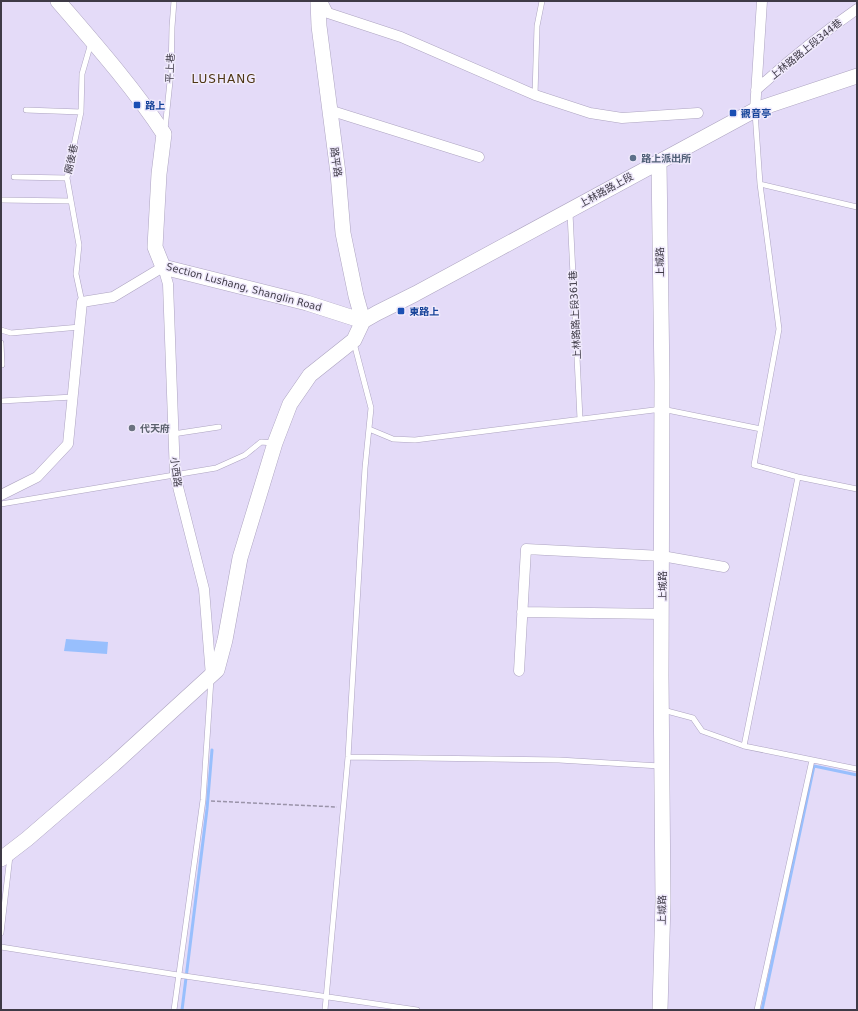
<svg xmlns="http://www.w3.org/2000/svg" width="858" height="1011" font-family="'DejaVu Sans','Noto Sans TC',sans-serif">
<rect width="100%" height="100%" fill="#e4dbf8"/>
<path fill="#98bffd" d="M66 639 108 642 107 654 64 651Z"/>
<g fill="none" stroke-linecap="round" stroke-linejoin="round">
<path stroke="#98bffd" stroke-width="3" d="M182 1010 207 809 212 750
M762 1010 814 766 857 775"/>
<defs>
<path id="lane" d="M535 95 537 26 542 1
M26 110 81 112
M165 129 171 72 172 27 174 1
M14 177 67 178
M760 184 857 207
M1 200 70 201
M570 213 580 419
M82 302 76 274 79 245 67 178 81 112 82 74 91 43
M1 330 11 333 80 327
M1 343 2 365H1
M1 401 73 397
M369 429 393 439 415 440 662 409 761 429
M173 434 219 427
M798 477 857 489
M1 504 216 468 245 455 261 442 273 443
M663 710 693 718 702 731 744 746 857 769
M744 746 798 477 754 465 779 329 760 184 755 112
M348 757 559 760 660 766
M1 933 10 856
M1 947 178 975 417 1010
M174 1010 203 800 211 679
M325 1010 348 757 365 468 371 408 354 343
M757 1010 812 760"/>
<path id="street" d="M322 1 328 13 401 37 535 95 590 113 622 118 698 113
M756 90C789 60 821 34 857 9
M329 110 479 157
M755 110 762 1
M1 495 37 477 68 444 82 302 113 297 163 267 168 284 175 475 204 589 211 676
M522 612 662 614
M519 671 526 549 662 556 724 567"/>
<path id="secondary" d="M58 1C95 44 133 87 164 134L159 174 155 247 163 267 307 303 363 321 377 313 415 294 755 110 857 76
M318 1 319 26 338 173 343 233 356 296 363 321
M659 162 662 382 661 676 663 901 660 1010
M1 859 27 839 114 764 217 670 225 640 240 558 275 443 290 404 310 375 354 340 363 321"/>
</defs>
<use href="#lane" stroke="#ada4c0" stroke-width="6"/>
<use href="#street" stroke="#ada4c0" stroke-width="11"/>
<use href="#secondary" stroke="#ada4c0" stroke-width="16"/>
<path stroke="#9a93a9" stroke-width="1.5" stroke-dasharray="4 2" stroke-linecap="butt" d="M211 801 337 807"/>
<use href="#lane" stroke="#fff" stroke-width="5"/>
<use href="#street" stroke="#fff" stroke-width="10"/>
<use href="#secondary" stroke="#fff" stroke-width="15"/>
</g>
<g fill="#1a4fb4" stroke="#f0eafc" stroke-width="1.5">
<rect x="133" y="101" width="8" height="8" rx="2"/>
<rect x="729" y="109" width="8" height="8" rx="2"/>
<rect x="397" y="307" width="8" height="8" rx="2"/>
</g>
<circle fill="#5c6f8a" stroke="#f0eafc" stroke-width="1.5" cx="633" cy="158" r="4"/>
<circle fill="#6b7280" stroke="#f0eafc" stroke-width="1.5" cx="132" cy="428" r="4"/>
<g text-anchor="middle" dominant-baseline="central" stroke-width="3" stroke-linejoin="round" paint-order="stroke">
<g font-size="10" fill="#3e3a46" stroke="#f0eafc">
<text transform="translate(806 49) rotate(-39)">上林路路上段344巷</text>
<text transform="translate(170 68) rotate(-87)">平上巷</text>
<text transform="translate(71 159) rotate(-78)">廟後巷</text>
<text transform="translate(336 162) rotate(82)">路平路</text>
<text transform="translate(606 190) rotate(-29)">上林路路上段</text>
<text transform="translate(660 262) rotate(-91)">上城路</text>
<text transform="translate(244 287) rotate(15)">Section Lushang, Shanglin Road</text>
<text transform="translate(575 315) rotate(-93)">上林路路上段361巷</text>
<text transform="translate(176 472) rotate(83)">小西路</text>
<text transform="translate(662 586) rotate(-90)">上城路</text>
<text transform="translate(662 910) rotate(-89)">上城路</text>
</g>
<g font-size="10" font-weight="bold" fill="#164399" stroke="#f0eafc" text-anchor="start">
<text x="145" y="105">路上</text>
<text x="741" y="113">觀音亭</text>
<text x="409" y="311">東路上</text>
</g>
<g font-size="10" font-weight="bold" fill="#4e5e75" stroke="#f0eafc" text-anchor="start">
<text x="641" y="158">路上派出所</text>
</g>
<g font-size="10" font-weight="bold" fill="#5b616d" stroke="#f0eafc" text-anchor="start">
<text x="140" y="428">代天府</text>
</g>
<g font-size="12" letter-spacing="1" fill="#4e3614" stroke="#f0eafc">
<text x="224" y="79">LUSHANG</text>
</g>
</g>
<rect width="858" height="1011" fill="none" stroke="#3e3a46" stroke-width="4"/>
</svg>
